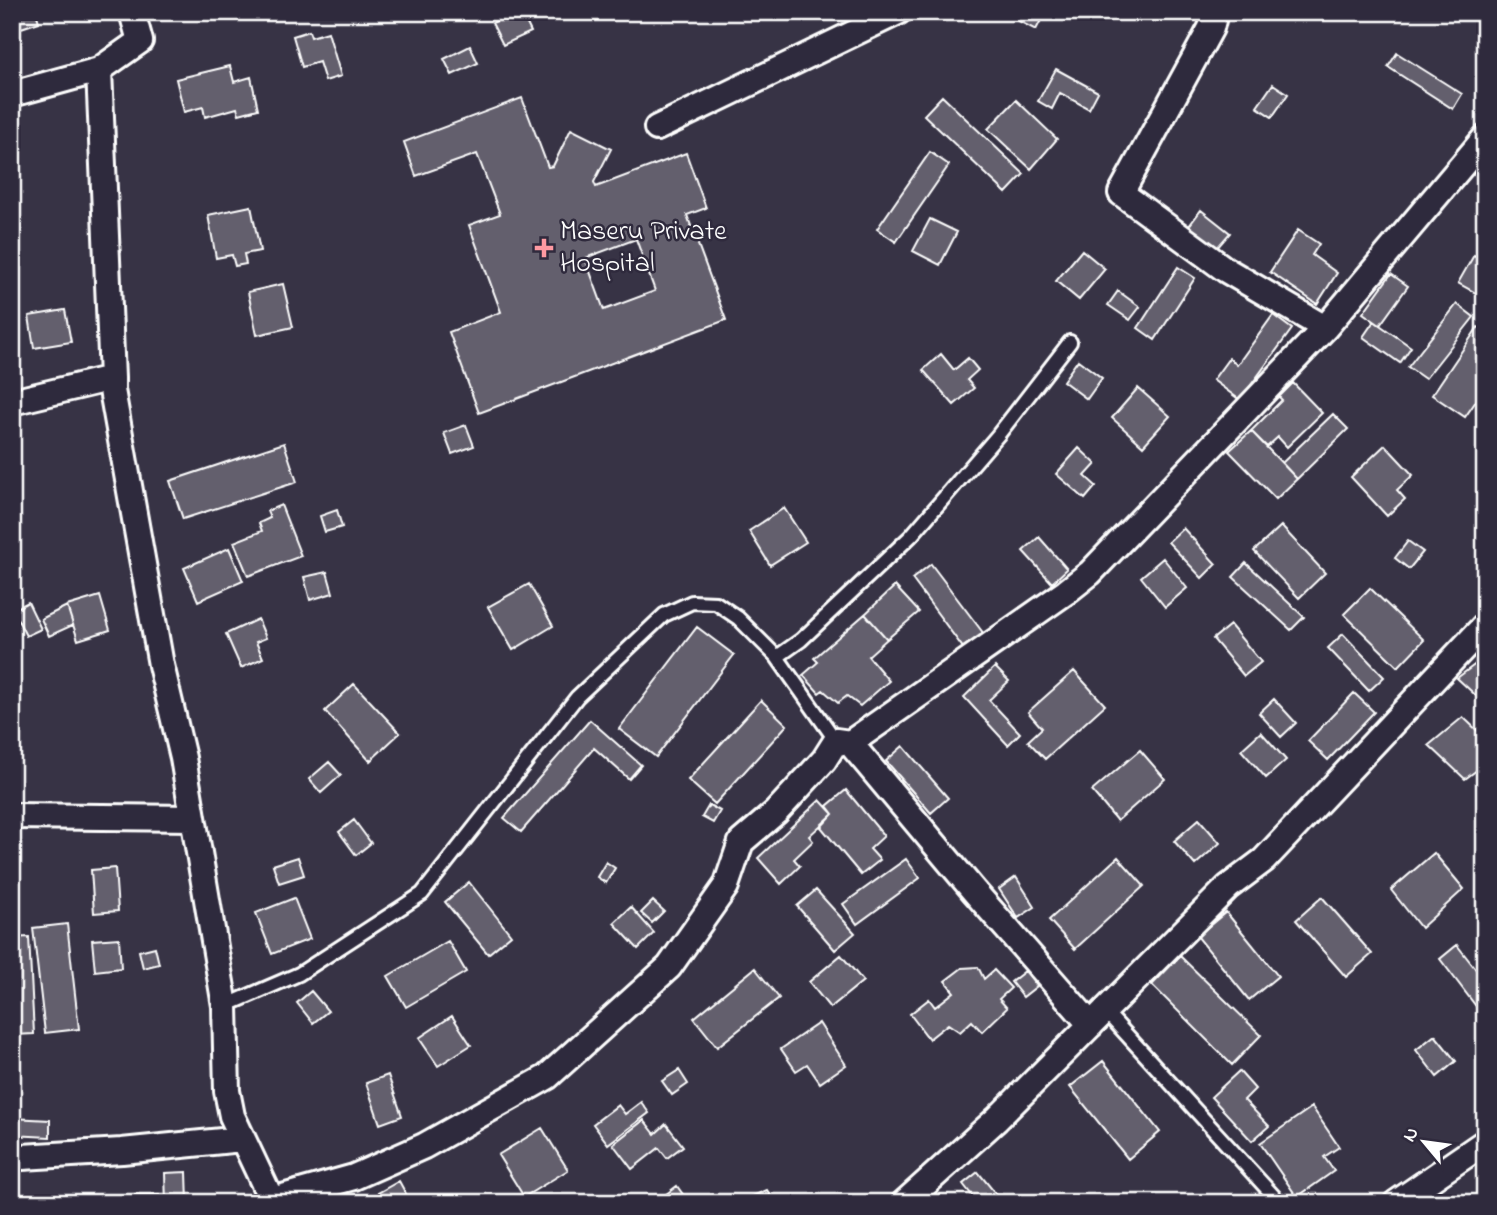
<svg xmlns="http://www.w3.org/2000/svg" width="1497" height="1215" font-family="'Indie Flower',sans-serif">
<rect width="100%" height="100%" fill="#373345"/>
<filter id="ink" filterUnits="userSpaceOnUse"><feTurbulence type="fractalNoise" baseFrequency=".0143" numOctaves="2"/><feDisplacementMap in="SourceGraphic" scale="14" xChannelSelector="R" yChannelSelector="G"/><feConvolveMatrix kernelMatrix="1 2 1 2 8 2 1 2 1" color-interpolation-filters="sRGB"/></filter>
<g filter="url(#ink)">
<path fill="#635f6d" stroke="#fff" stroke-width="2" fill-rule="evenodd" d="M12 12H36L39 22 12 31Z
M515 12H521L531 32 503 45 492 23Z
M1001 12H1045L1036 30Z
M309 31 311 37 328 32 341 76 325 81 319 62 302 67 293 36Z
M470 46 478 63 452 75 444 59Z
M1397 53 1462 94 1453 109 1388 67Z
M230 66 234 82 251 77 258 109 239 114 237 108 205 117 203 107 184 112 176 79Z
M1056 69 1098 92 1089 109 1060 93 1052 109 1038 101Z
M1273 84 1288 94 1272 117 1257 107Z
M942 96 1024 174 1006 193 924 115Z
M522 98 548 167 553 166 571 129 611 149 594 182 596 187 686 153 706 208 687 215 726 320 479 413 449 332 501 312 469 225 500 214 477 154 416 176 404 142ZM636 239 655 291 604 310 585 258Z
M1016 100 1057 139 1031 169 988 129Z
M930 152 949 165 896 242 877 229Z
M251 206 260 251 244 254 246 264 235 266 232 255 216 258 208 215Z
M1201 210 1230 233 1216 249 1189 226Z
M930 219 957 232 940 265 913 251Z
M1298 230 1319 244 1312 255 1337 273 1317 304 1270 272Z
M1082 250 1105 269 1079 300 1056 281Z
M1474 255 1485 261V298L1458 283Z
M1178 267 1195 278 1155 340 1138 328Z
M1391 274 1408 286 1380 325 1363 313Z
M283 284 293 327 257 335 248 292Z
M1118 291 1140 307 1130 320 1108 305Z
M1457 304 1474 317 1425 379 1408 367Z
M65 310 71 342 34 348 29 316Z
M1273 315 1292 329 1240 400 1213 380 1229 358 1237 365Z
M1374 321 1411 347 1400 363 1363 337Z
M1478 327 1485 331V388L1465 417 1432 395Z
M941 354 954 370 968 358 978 370 967 380 974 388 954 405 923 370Z
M1078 360 1102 378 1087 399 1063 381Z
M1293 383 1322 413 1287 447 1278 437 1267 447 1251 431 1282 400 1279 397Z
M1138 388 1170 416 1143 446 1112 418Z
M1333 414 1348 429 1297 479 1282 463Z
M466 425 474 446 452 454 444 433Z
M1251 431 1297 479 1276 499 1229 451Z
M284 443 297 482 183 519 170 481Z
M1385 445 1413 475 1397 490 1405 499 1387 516 1351 477Z
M1079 448 1096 464 1085 476 1096 486 1085 499 1056 474Z
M281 505 301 556 248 576 234 542 262 531 259 523 270 518 267 511Z
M784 508 806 542 770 565 749 531Z
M337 510 342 527 325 532 320 516Z
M1281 526 1325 573 1299 598 1254 551Z
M1183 528 1216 564 1202 578 1168 542Z
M1039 537 1067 569 1052 583 1023 551Z
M1408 541 1423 552 1409 569 1395 558Z
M229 548 243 581 198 601 184 568Z
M1163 558 1187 588 1165 607 1141 577Z
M1246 563 1304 617 1291 630 1233 577Z
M931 564 984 634 964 649 912 579Z
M327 572 333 593 310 600 304 577Z
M529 584 553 626 513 650 488 607Z
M895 586 919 612 887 639 865 614Z
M1370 588 1424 640 1398 667 1344 614Z
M100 596 110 630 78 640 67 606Z
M28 602 41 629 26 636 13 610Z
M67 606 73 625 49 636 41 619Z
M865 614 887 639 868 656 889 681 860 706 847 696 838 703 823 690 819 693 803 675 818 662 814 658Z
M258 619 266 638 256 642 263 658 241 668 226 634Z
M1230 625 1261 662 1244 676 1213 639Z
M697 627 734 655 656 757 619 729Z
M1343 634 1384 677 1369 691 1328 648Z
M1485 657V704L1457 678Z
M995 667 1009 681 989 700 1020 733 1008 745 964 697Z
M1074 671 1105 705 1045 759 1028 741 1042 728 1028 712Z
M354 684 400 733 370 761 325 711Z
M1354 693 1374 712 1328 760 1308 741Z
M1274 699 1296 723 1281 737 1259 713Z
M761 700 787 725 715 804 688 780Z
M1463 717 1485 738V764L1465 779 1429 745Z
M590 720 641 765 629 779 594 748 521 832 504 818Z
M1261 732 1286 760 1266 778 1241 750Z
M903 746 948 798 931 813 886 761Z
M1140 750 1165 779 1117 821 1092 791Z
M329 762 341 775 321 793 309 779Z
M846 790 884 836 870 849 880 860 861 875 821 827 833 814 827 806Z
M820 800 833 814 809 836 813 841 794 859 800 866 781 884 758 858Z
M709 805 720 811 713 823 702 817Z
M1199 819 1220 843 1195 865 1174 841Z
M354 820 371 843 356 855 339 832Z
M1434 853 1464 889 1421 928 1391 890Z
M298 857 304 875 279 883 273 865Z
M1118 857 1144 886 1075 949 1049 920Z
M906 859 920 878 857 924 843 904Z
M606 862 615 868 606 883 597 877Z
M115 868 118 911 94 913 91 870Z
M1016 877 1035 907 1018 918 999 889Z
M469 882 511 935 488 954 445 902Z
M816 890 855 933 835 950 797 906Z
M1322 897 1372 954 1346 977 1296 920Z
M294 898 310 939 272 954 256 913Z
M653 901 664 911 652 923 641 913Z
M631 907 654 933 638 949 614 923Z
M1226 912 1278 976 1249 1000 1197 936Z
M67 924 79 1029 45 1033 33 928Z
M29 937 34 1034 14 1035 12 938Z
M119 938 121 968 95 971 92 940Z
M448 941 466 972 406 1007 388 976Z
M1457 945 1485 981V1018L1440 959Z
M155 947 159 964 143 968 139 951Z
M841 955 863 981 830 1008 809 982Z
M1180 956 1261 1035 1232 1065 1152 985Z
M978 967 984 979 994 970 1011 988 999 999 1007 1008 982 1032 972 1021 960 1032 948 1024 929 1039 910 1014 929 999 935 1007 954 992 945 981 962 968Z
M755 968 779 998 717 1047 694 1018Z
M1025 971 1037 986 1023 997 1011 982Z
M311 991 328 1011 313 1023 297 1003Z
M452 1016 471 1045 438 1066 419 1038Z
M819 1023 846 1065 820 1083 807 1064 796 1071 781 1049Z
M1435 1035 1456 1061 1437 1077 1416 1050Z
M1103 1061 1160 1132 1128 1159 1070 1087Z
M679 1070 688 1084 672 1095 662 1081Z
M1239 1071 1255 1089 1244 1100 1269 1126 1252 1141 1211 1097Z
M388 1075 402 1116 380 1124 366 1083Z
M641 1102 649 1113 608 1144 593 1124 618 1105 625 1114Z
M1312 1107 1339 1147 1324 1157 1334 1171 1297 1197 1260 1143Z
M12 1118 50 1120V1137L12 1135Z
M644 1120 655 1134 666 1124 683 1146 667 1158 659 1148 632 1169 613 1144Z
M542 1128 568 1170 524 1197 498 1155Z
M187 1172 188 1203H166L165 1173Z
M978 1172 996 1194 985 1203H978L963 1184Z
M399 1181 411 1203H374L371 1197Z
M677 1186 689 1203H658L657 1201Z
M767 1190 775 1203H757L753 1196Z
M135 1195H162V1203H136Z
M364 1195 366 1203H332Z"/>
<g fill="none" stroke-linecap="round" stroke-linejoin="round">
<defs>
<path id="service" d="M836 741 777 657 801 640 911 536 998 435 1070 342
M225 1006 299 974 422 894 577 697 664 615 692 602 716 603 738 618 777 657
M1105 1011 1280 1203"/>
<path id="minor" d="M1215 12 1211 28 1121 193 1226 270 1325 328
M12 94 99 70
M657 128 898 12
M112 378 99 70 140 41 132 12
M12 402 112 378V390L161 665 183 758 225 1006 227 1091 232 1116 273 1203
M850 743 1066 592 1090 573 1325 328 1485 138
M12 816 193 818
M12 1155 22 1157 122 1151 242 1139
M272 1200 354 1177 424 1146 547 1077 669 967 726 886 741 842 776 812 824 760 836 741 850 743 974 891 1091 1025
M904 1203 997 1119 1228 887 1264 860 1485 625
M1396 1203 1485 1142"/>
</defs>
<use href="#service" stroke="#fff" stroke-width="18"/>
<use href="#minor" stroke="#fff" stroke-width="30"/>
<use href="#service" stroke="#2f2a3d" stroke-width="12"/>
<use href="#minor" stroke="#2f2a3d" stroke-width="24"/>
</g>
</g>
<path fill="#ff9aa2" stroke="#2f2a3d" stroke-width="2.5" d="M540.5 237.5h7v7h7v7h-7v7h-7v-7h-7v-7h7z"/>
<g text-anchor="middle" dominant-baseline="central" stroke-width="5" stroke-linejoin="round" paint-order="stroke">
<g font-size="28" fill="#fff" stroke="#2f2a3d" text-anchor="start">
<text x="560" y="232">Maseru Private<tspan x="560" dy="32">Hospital</tspan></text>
</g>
</g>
<rect width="1497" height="1215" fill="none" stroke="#2f2a3d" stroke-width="42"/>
<rect x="21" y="21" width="1455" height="1173" fill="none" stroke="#fff" stroke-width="2.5" filter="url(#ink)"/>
<g transform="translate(1424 1142) rotate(299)" stroke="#2f2a3d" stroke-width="5" paint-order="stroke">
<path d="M0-5L12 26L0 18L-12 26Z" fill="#ffffff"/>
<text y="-10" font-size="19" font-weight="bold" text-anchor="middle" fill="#ffffff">N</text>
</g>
</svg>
